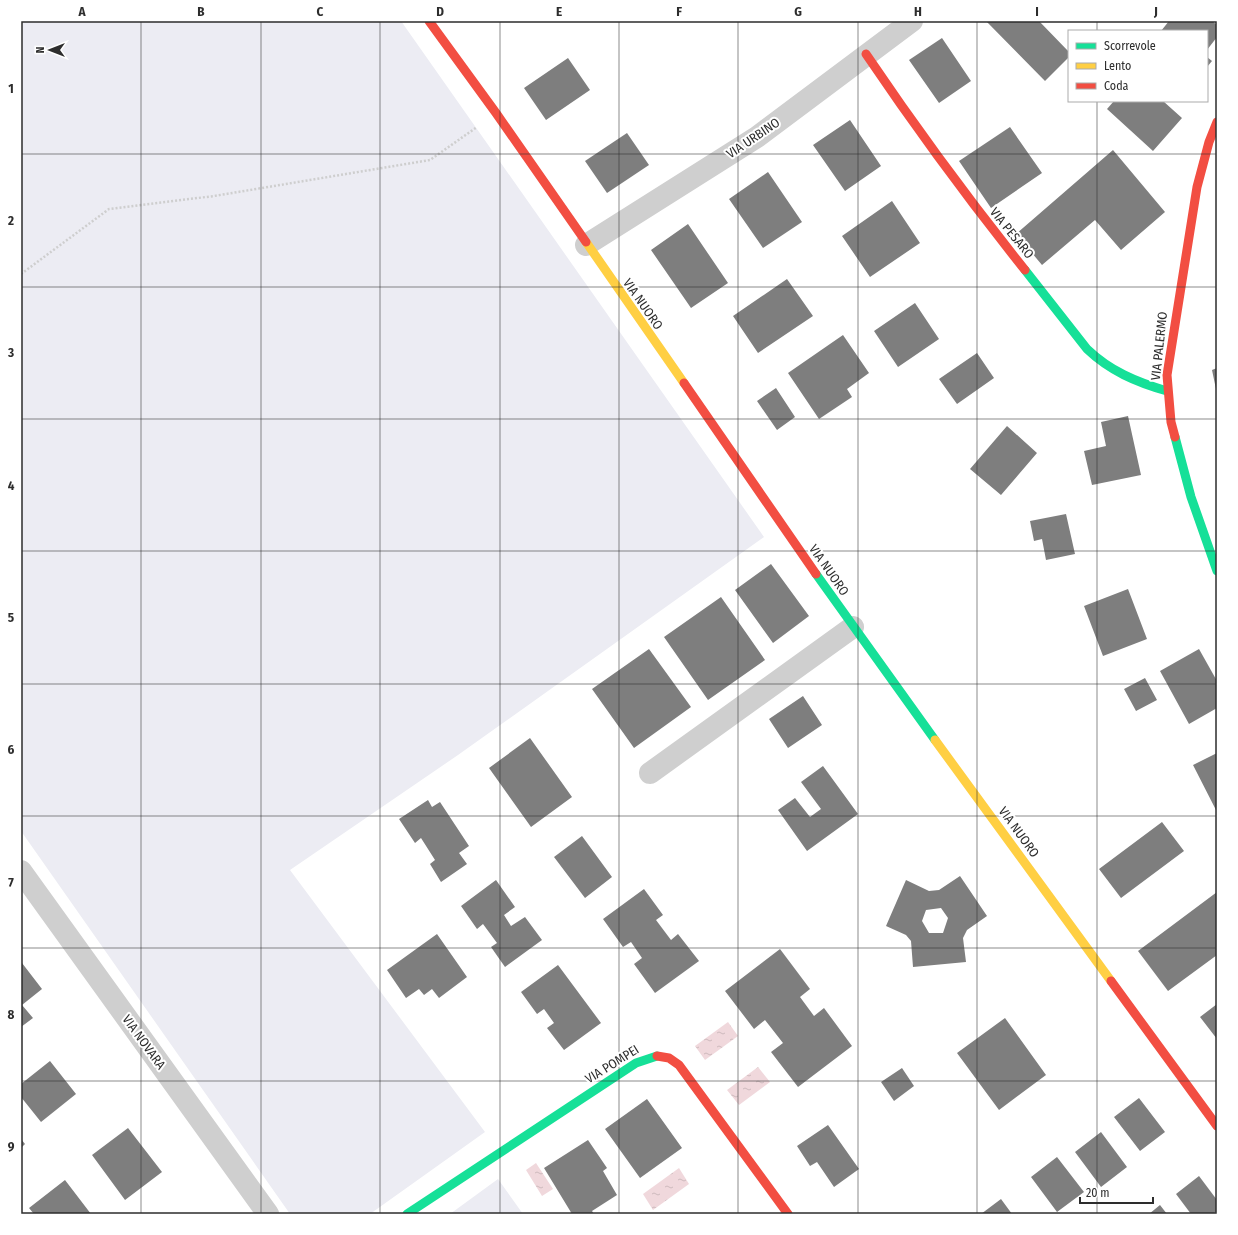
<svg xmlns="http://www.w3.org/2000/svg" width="1238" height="1235" font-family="'Fira Sans Condensed',sans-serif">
<defs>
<pattern id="water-ripples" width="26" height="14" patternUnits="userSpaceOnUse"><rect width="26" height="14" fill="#f0d8dc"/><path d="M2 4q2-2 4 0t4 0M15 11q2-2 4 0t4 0" fill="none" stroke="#cebabd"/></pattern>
</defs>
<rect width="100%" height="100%" fill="#fff"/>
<path fill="#ececf3" d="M21 21H401L764 537 458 755 290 870 485 1132 370 1214H290L21 831Z
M498 1179 523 1214H450Z"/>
<path fill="url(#water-ripples)" d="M728 1022 738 1036 705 1060 695 1046Z
M758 1067 770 1082 739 1105 727 1090Z
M536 1163 553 1189 542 1196 526 1170Z
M679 1168 689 1184 653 1210 643 1194Z"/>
<path fill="#7e7e7e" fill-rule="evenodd" d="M986 21H1039L1069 52V57L1045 81Z
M1169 21H1212L1217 25V37L1207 50V31H1161Z
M942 38 971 81 939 103 909 60Z
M1207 57 1212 61 1207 67Z
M568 58 590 90 546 120 524 88Z
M1114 101H1163L1182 118 1153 151 1107 109Z
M850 120 881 166 845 191 813 145Z
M1010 127 1042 173 991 208 959 161Z
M627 133 649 165 607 193 585 161Z
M1113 150 1165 212 1121 250 1095 220 1042 265 1016 234Z
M768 172 802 222 763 248 729 199Z
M892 201 920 243 870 277 842 236Z
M688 224 728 283 691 308 651 250Z
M787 279 813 316 758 353 733 316Z
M915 303 939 339 898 367 874 331Z
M843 335 869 373 847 389 852 397 819 419 788 373Z
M977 353 994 378 957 404 939 379Z
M1217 368V389H1216L1212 370Z
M776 388 795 417 777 430 757 401Z
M1128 416 1141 475 1092 485 1084 451 1106 446 1101 422Z
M1007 426 1037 453 1001 495 970 469Z
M1066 514 1075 554 1046 560 1042 539 1034 541 1030 521Z
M771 564 809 616 773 643 735 590Z
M1128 589 1147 639 1103 656 1084 606Z
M721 597 765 660 708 700 664 637Z
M649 649 691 707 634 748 592 689Z
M1199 649 1217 681V708L1189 724 1160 671Z
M1145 678 1157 700 1136 711 1124 689Z
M803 696 822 725 788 748 769 719Z
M530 738 572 797 531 827 489 768Z
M1217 753V812L1193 765Z
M823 766 858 814 807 851 778 810 795 798 810 817 821 809 801 782Z
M428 800 432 807 440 802 469 846 459 853 467 864 441 882 430 864 435 860 421 838 415 843 399 819Z
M1162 822 1184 851 1121 898 1099 869Z
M582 836 612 877 585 898 554 857Z
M960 876 987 916 967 930 963 938 966 962 913 967 911 941 906 935 886 926 906 880 929 891 939 890ZM941 908 948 918 943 933H929L922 921 926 910Z
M496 880 515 907 504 915 511 926 525 917 542 940 505 967 491 947 497 943 483 924 477 929 461 906Z
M644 889 663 915 656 920 671 940 678 934 699 961 655 993 634 964 642 958 631 942 623 947 603 919Z
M1217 892V955L1168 991 1138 951Z
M437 934 467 977 439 998 432 989 424 995 419 989 406 998 387 970Z
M780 949 810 989 800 997 814 1016 824 1008 852 1046 798 1087 771 1052 783 1043 765 1020 754 1029 725 991Z
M22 963 42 989 22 1005 33 1018 21 1027Z
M558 965 601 1023 564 1050 547 1028 554 1023 544 1009 537 1014 521 992Z
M1217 1004V1039L1200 1017Z
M1005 1018 1046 1075 999 1110 957 1053Z
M50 1061 76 1094 41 1122 21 1097V1084Z
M902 1068 914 1086 894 1101 881 1082Z
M1139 1098 1165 1132 1140 1151 1114 1117Z
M647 1099 682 1148 640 1178 605 1129Z
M828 1125 859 1169 834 1187 817 1162 810 1166 797 1146Z
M128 1128 162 1172 125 1200 92 1155Z
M1101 1132 1127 1167 1101 1187 1075 1152Z
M21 1139 25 1144 21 1148Z
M588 1140 607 1168 603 1171 617 1195 592 1211 594 1214H572L544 1168Z
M1057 1157 1084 1192 1057 1212 1031 1177Z
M1199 1176 1217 1200V1211L1213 1214H1191L1176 1194Z
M65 1180 91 1214H34L29 1208Z
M1001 1199 1012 1214H981Z
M1160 1205 1167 1214H1149Z"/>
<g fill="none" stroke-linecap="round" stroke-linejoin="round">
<path stroke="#cecece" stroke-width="2.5" stroke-dasharray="2 2" stroke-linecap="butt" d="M21 274 109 209 214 196 430 160 477 127"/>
<path stroke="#cfcfcf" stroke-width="22" d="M586 245 757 137 912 21
M650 773 853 627
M21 871 268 1214"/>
<path stroke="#16e098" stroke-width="9" d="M1025 270 1087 349C1110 371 1136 382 1167 391
M1175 437 1191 497 1217 571
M816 574 935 740
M407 1214 636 1063 657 1056"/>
<path stroke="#ffcf43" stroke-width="9" d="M586 242 684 383
M935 740 1111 981"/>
<path stroke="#f24e42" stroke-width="9" d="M429 21 496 113 586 242
M866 54C916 128 969 200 1025 270
M684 383 816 574
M1175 437 1171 422 1167 375 1197 187 1209 142 1217 122
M1111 981 1217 1126
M657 1056 669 1058 679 1065 788 1214"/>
</g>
<path fill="none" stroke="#2d2d2d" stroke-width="1" stroke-opacity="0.55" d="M141 21V1214M261 21V1214M380 21V1214M500 21V1214M619 21V1214M738 21V1214M858 21V1214M977 21V1214M1097 21V31M1097 101V1214M21 154H1217M21 287H1217M21 419H1217M21 551H1217M21 684H1217M21 816H1217M21 948H1217M21 1081H1217"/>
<g text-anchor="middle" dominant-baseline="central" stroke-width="4" stroke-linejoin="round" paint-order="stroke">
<g font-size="13" fill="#2d2d2d" stroke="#fff">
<text transform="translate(753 138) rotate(-34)">VIA URBINO</text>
<text transform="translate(1012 233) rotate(51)">VIA PESARO</text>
<text transform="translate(643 304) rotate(55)">VIA NUORO</text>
<text transform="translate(1159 346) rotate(-84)">VIA PALERMO</text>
<text transform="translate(829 570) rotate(55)">VIA NUORO</text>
<text transform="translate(1019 832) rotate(54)">VIA NUORO</text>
<text transform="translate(144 1042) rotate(54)">VIA NOVARA</text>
<text transform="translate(612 1064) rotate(-32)">VIA POMPEI</text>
</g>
</g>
<rect width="1238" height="1235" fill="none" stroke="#ffffff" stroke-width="44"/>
<rect x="1068" y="30" width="140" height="72" fill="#ffffff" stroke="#ababab"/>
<rect x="1076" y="43" width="20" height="6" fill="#16e098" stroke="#ababab"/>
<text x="1104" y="50" font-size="12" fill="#2d2d2d">Scorrevole</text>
<rect x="1076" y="63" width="20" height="6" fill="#ffcf43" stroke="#ababab"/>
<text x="1104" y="70" font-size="12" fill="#2d2d2d">Lento</text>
<rect x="1076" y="83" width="20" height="6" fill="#f24e42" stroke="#ababab"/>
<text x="1104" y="90" font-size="12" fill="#2d2d2d">Coda</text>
<g transform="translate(50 50) rotate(270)" stroke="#ffffff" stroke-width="3" paint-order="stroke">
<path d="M0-3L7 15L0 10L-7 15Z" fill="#2d2d2d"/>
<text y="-6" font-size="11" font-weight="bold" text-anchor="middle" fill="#2d2d2d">N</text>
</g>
<path d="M1080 1197v6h73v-6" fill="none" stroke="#2d2d2d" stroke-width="2"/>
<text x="1086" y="1197" font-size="12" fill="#2d2d2d" stroke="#ffffff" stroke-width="3" paint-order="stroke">20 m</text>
<rect x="22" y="22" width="1194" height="1191" fill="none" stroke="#2d2d2d" stroke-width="1.5"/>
<g font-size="13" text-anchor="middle" font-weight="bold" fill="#2d2d2d">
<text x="82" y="16">A</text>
<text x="201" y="16">B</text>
<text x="320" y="16">C</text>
<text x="440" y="16">D</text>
<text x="559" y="16">E</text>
<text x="679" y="16">F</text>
<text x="798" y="16">G</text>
<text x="918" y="16">H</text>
<text x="1037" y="16">I</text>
<text x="1156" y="16">J</text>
<text x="11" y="93">1</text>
<text x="11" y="225">2</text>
<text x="11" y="357">3</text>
<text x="11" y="490">4</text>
<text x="11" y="622">5</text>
<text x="11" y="754">6</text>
<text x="11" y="887">7</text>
<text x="11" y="1019">8</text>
<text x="11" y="1151">9</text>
</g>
</svg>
